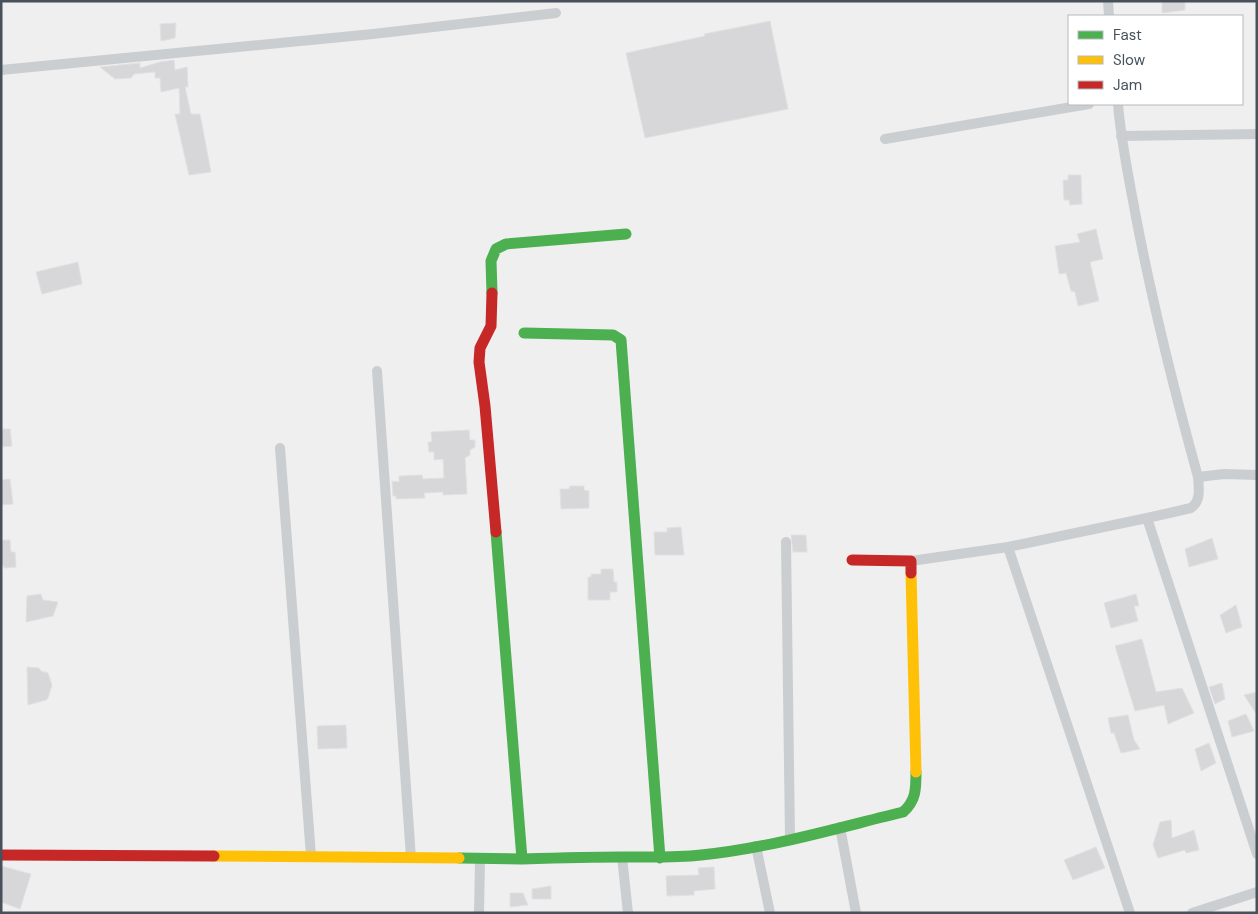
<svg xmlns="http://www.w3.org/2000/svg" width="1258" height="914" font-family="'DM Sans',sans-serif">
<rect width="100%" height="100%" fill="#f0efef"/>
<path fill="#d7d7d9" stroke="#e1e1e2" d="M1162 1H1185V10L1162 13Z
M770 21 788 109 645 138 626 53 705 36 704 34Z
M176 23 175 38 161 41 160 24Z
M174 60 175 70 187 67 188 87H185L191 114H200L211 172 189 175 175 114H180L179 88 161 92 160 78H155V72L134 74 131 78 115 79 100 67 140 63V68L160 62Z
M1068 175H1081L1082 204 1070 205 1069 200H1064L1063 180H1068Z
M1096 229 1103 259 1090 262 1099 301 1078 306 1075 292 1071 291 1066 273 1059 274 1055 246 1080 242 1077 234Z
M78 262 82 284 42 294 36 272Z
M1 429H10L12 446 1 447Z
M469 430 470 440H475V447L470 450V455L465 458 467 494 443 495V492L424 493 425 498 396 499V496H393L392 481 399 482V476L422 475 423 479 444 478 443 459 434 460V452H429L428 442H432L431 432Z
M10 479 13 504 1 505V480Z
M570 486H584V490L589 491V508L561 509 560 489H569Z
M681 527 684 555H655L654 532H667V528Z
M791 535H806L807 552H793Z
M1212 538 1218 559 1189 567 1185 549Z
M1 540H10L11 552H15L16 567 4 568V566H1Z
M601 569H613L614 582H617V592H610V600H588V577H591V574H601Z
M41 594 43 600 58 602 53 616 26 622 27 596Z
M1136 594 1139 606H1134L1138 621 1111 628 1104 603Z
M1236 605 1242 627 1226 633 1220 615Z
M1142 639 1156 692 1182 688 1194 713 1168 724 1164 705 1135 711 1115 646Z
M27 667 39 668 41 671 48 673 52 685 48 698 46 700 28 705Z
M1222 683 1225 699 1215 704 1209 687Z
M1257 692V715L1244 695Z
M1246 714 1254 731 1232 737 1228 721Z
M1128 715 1134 740 1140 749 1121 753 1114 733H1111L1108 718Z
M346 725 347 748 318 749 317 726Z
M1209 743 1216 763 1201 771 1195 749Z
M1171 820 1172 838 1194 830 1199 850 1186 853 1185 850 1158 858 1153 845 1160 822Z
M1096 847 1105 868 1073 880 1064 860Z
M1 866 31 874 20 909 1 902Z
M714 867 715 889 694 891V895L667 896 666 876 699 875 698 868Z
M551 886V899H532V889Z
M510 893H523L528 905 510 907Z"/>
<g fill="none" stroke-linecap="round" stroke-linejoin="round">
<path stroke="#cbced0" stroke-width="10" d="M1108 1 1109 16
M1 70 373 34 556 13
M1118 104C1121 142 1129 179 1136 217 1153 306 1174 390 1198 477 1199 489 1201 501 1191 508L1147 518
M1121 136 1257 134
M885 139 1089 104
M377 371 411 858
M280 448 311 856
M1198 477 1224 474 1257 475
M786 542 790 839
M1008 547 1130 913
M911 561 1008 547 1147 518 1257 854
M840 827 856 913
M756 846 770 913
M622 857 628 913
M479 913 480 860
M1192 913 1257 892"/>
<path stroke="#4caf50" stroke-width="11" d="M492 293 491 261 496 249 506 244 626 234
M524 333 613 335 621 340 660 858
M459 858 522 859 496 532
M522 859C555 858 588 857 621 857 648 857 675 858 701 855 770 848 837 828 903 812 916 801 916 789 916 772"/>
<path stroke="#ffc107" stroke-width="11" d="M911 573 916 772
M214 856 459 858"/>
<path stroke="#c62828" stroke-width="11" d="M492 293 491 326 480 348 479 362 485 406 496 532
M852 560 911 561V573
M1 855 214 856"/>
</g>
<rect width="1258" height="914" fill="none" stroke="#46515c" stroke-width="5"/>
<rect x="1068" y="15" width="175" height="90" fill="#ffffff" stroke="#b5b9be"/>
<rect x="1078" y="31" width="25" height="8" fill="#4caf50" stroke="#b5b9be"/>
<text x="1113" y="40" font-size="15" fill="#46515c">Fast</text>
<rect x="1078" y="56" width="25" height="8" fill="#ffc107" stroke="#b5b9be"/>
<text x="1113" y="65" font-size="15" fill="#46515c">Slow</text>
<rect x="1078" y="81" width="25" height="8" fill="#c62828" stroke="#b5b9be"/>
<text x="1113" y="90" font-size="15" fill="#46515c">Jam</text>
</svg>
